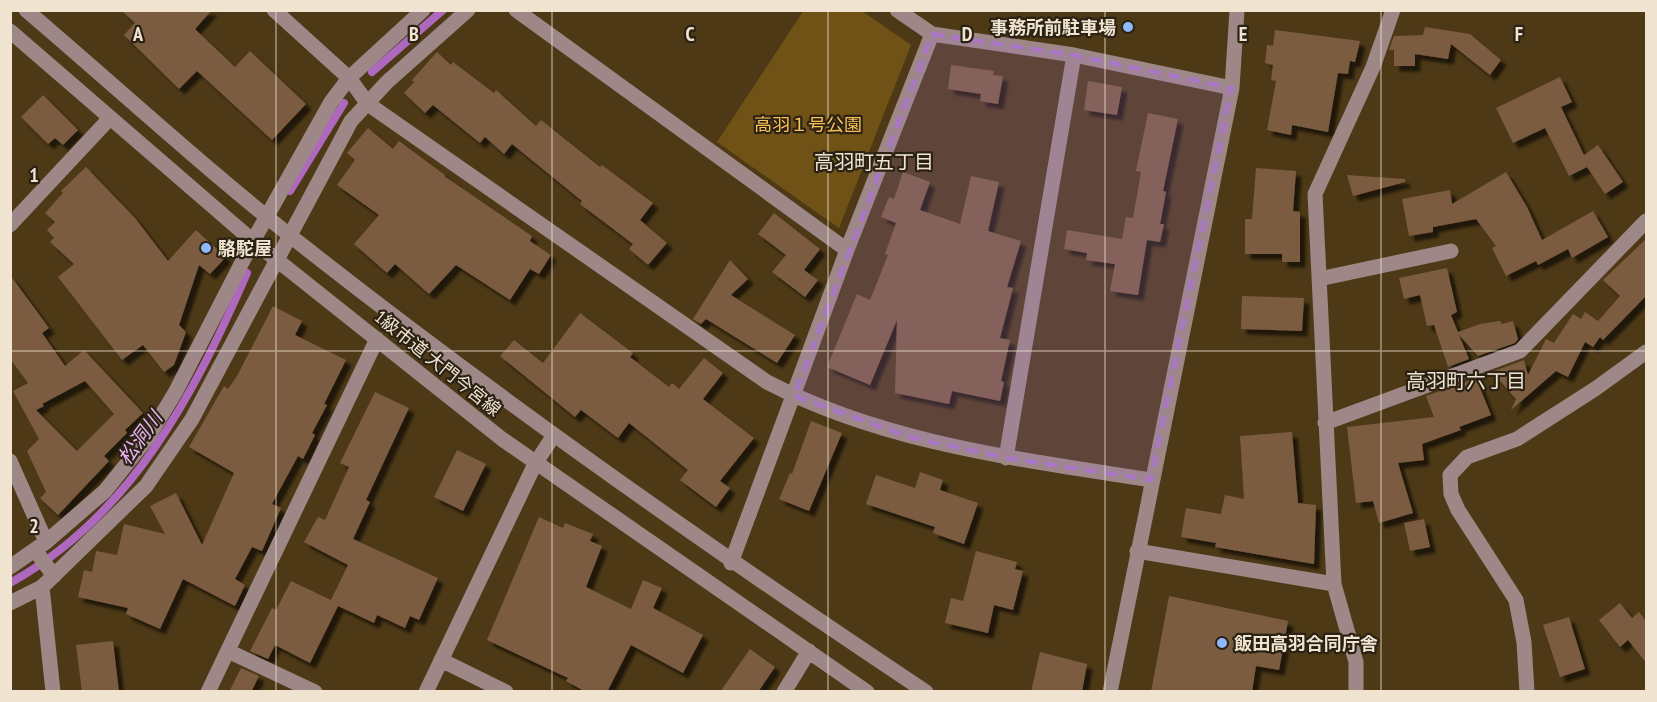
<svg xmlns="http://www.w3.org/2000/svg" width="1657" height="702" font-family="'PT Sans Narrow','Noto Sans JP',sans-serif">
<defs>
<filter id="shadow"><feDropShadow dx="5.5" dy="5.5" stdDeviation="1.5" flood-color="#0009"/></filter>
</defs>
<rect width="100%" height="100%" fill="#4d3916"/>
<path fill="#705216" d="M804 10 862 11 911 45 839 228 717 142Z"/>
<g fill="none" stroke-linecap="round" stroke-linejoin="round">
<path stroke="#ae69be" stroke-width="8" d="M372 72 443 10
M290 191 344 103
M10 583C131 516 194 395 247 273"/>
</g>
<path fill="#7b5b41" fill-rule="evenodd" filter="url(#shadow)" d="M121 10H212L195 29 235 67 250 51 306 104 272 140 197 71 179 89 124 35 135 23Z
M1425 27 1470 34 1501 60 1490 75 1451 44 1448 59 1415 54V66H1394V50H1389L1394 36 1423 35Z
M1275 30 1360 41 1355 62 1350 61 1348 74 1338 73 1328 132 1292 125 1291 135 1267 130 1276 81 1271 80 1273 65 1265 63 1267 45 1273 46Z
M437 52 451 65 453 62 494 93 496 90 536 126 541 120 600 167 602 165 653 203 640 220 667 243 648 265 629 249 633 244 580 204 582 201 512 144 504 154 485 137 480 143 433 105 425 113 404 93 414 82 412 80Z
M951 65 994 71 993 75 1003 76 998 104 980 101 981 94 948 89Z
M1560 77 1572 102 1561 107 1584 155 1598 145 1623 182 1605 194 1587 167 1569 176 1545 128 1513 143 1496 108Z
M1088 81 1122 87 1117 115 1084 110Z
M43 95 78 130 63 145 55 138 48 144 21 117Z
M1148 113 1178 119 1163 191 1166 192 1160 224H1164L1160 242 1147 240 1138 295 1110 291 1115 264 1086 260 1087 253 1064 249 1067 230 1122 239 1126 217 1133 218 1141 172 1136 171Z
M368 128 393 149 399 141 445 175 444 176 532 236 530 241 551 255 539 274 530 269 510 300 456 265 429 294 395 264 387 273 354 244 379 215 337 185 355 160 347 153Z
M86 167 135 218 168 261 196 230 226 257 210 274 199 265 179 325 186 332 174 365 164 372 143 345 122 360 58 277 74 264 50 242 54 238 47 230 55 222 45 213 63 193 61 191Z
M1256 168 1296 171 1293 211 1300 212V262H1282V254H1245V219H1252Z
M903 172 930 182 920 210 960 224 971 176 999 182 988 231 1021 241 1007 287 1013 288 1000 338 1010 340 1001 381 1004 382 1000 401 952 391 949 404 895 393 897 320 870 385 827 367 857 294 870 300 888 255 885 254 896 223 881 217 889 197 894 199Z
M1506 172 1527 207 1542 240 1593 211 1608 237 1572 258 1568 249 1538 265 1536 261 1506 276 1492 248 1496 246 1476 219 1433 227V232L1409 236 1402 199 1450 190 1452 204Z
M1347 175 1405 179V182L1353 196Z
M774 213 820 249 804 270 818 280 805 297 772 272 786 255 758 234Z
M1647 238V295L1603 340 1600 337 1593 347 1585 342 1568 377 1556 371 1511 410 1516 399 1492 372 1524 360 1528 375 1546 339 1554 343 1573 314 1581 319 1585 312 1598 321 1620 296 1603 280Z
M730 260 748 279 731 295 795 335 777 363 706 319 701 324 693 319Z
M1447 268 1457 312 1451 315 1458 332 1480 324 1500 321 1502 324 1513 321 1518 339 1515 343 1478 356 1459 335 1469 359 1448 367 1434 325 1427 326 1420 295 1404 299 1399 278Z
M10 275 49 328 42 333 65 366 84 350 143 413 125 430 127 433 104 456 109 461 58 515 40 498 46 492 27 451 39 439 13 391 28 383 10 359ZM85 381 114 414 77 451 36 410 44 406 42 404Z
M1242 296 1304 298 1302 331 1241 329Z
M273 306 302 321 295 335 346 360 324 404 327 405 312 433 315 435 303 459 298 456 272 504 281 508 262 551 252 547 235 579 245 585 235 606 183 579 160 629 126 614 128 608 78 597 84 570 92 572 96 551 117 555 124 524 165 534 150 506 176 493 202 545 234 473 189 447 224 386 228 389 237 376Z
M580 313 633 353 630 357 669 387 672 383 679 389 704 358 723 373 703 399 754 438 720 481 730 488 716 507 680 480 688 470 629 423 618 438 581 410 575 417 500 356 514 340 543 363Z
M1476 378 1491 415 1459 427 1461 430 1422 444 1424 460 1398 463 1413 513 1379 523 1373 501 1356 503 1347 427 1434 417 1426 396Z
M375 392 409 408 366 500 370 502 353 539 438 578 419 620 410 616 405 628 377 615 374 623 338 606 310 663 275 645 268 659 250 651 272 608 276 610 291 581 331 600 348 565 304 542 318 517 325 520 349 467 340 463Z
M811 421 842 433 809 511 779 499 790 473 792 474Z
M1292 432 1298 503 1316 505 1314 564 1215 547 1216 543 1181 537 1186 508 1221 514 1225 495 1244 499 1240 436Z
M457 450 486 464 463 511 434 497Z
M920 472 943 480 940 490 978 503 964 544 933 533 935 527 866 504 876 475 915 488Z
M539 517 563 528 565 523 593 534 590 541 602 546 586 587 631 609 643 580 662 588 653 608 703 635 683 673 631 645 607 692H586L566 681 568 678 487 640Z
M1424 519 1430 547 1410 551 1404 523Z
M976 551 1017 562 1015 569 1023 571 1013 610 994 605 988 633 945 623 951 598 963 601Z
M1169 596 1288 621 1279 670 1256 666 1252 692H1151Z
M1620 603 1632 618 1639 612 1647 622V664L1628 640 1620 647 1599 620Z
M1569 617 1585 669 1560 677 1543 625Z
M113 641 119 692H82L76 645Z
M750 649 775 667 758 692H720Z
M1040 652 1087 664 1082 692H1031Z
M241 668 259 676 251 692H229Z"/>
<g fill="none" stroke-linecap="round" stroke-linejoin="round">
<path stroke="#9d8887" stroke-width="15" d="M26 10C120 90 211 174 307 249 507 406 714 551 926 692
M274 10 349 78 368 104 767 382C886 444 1020 459 1151 480
M516 10 847 250
M897 10 932 34 1074 55 1232 88
M10 31 253 241 502 439 867 692
M10 225 110 118
M1319 279 1451 251
M1325 423 1520 351 1646 221
M1006 458 1074 55
M10 461 46 542
M35 550 54 576
M1137 551 1334 584
M731 563 847 250 932 34
M10 567 46 542 105 491 149 436 176 391 253 241 331 102 349 78 423 10
M42 587 53 692
M10 603 42 587 146 486 192 419 351 121 387 82 468 10
M228 651 315 692
M441 660 506 692
M208 692 377 339
M426 692 535 464 554 435
M784 692 809 651
M1110 692 1232 88 1237 10
M1356 692V662L1334 584 1315 194 1373 67 1393 10
M1527 692 1524 642 1516 600 1458 510 1451 494 1450 475 1467 457 1517 439 1595 389 1646 352"/>
</g>
<path fill="#aa76c6" fill-opacity="0.2" stroke="#aa76c6" stroke-width="4.5" stroke-dasharray="12 8" stroke-linejoin="round" d="M932 34 1074 55 1232 88 1151 480 1006 458 912 438 794 396Z"/>
<path fill="none" stroke="#f0e4d1" stroke-width="1.5" stroke-opacity="0.55" d="M276 10V692M552 10V692M828 10V692M1105 10V692M1381 10V692M10 351H1646"/>
<g fill="#8fb8fd" stroke="#2b2214" stroke-width="2">
<circle cx="1128" cy="27" r="6"/>
<circle cx="206" cy="248" r="6"/>
<circle cx="1222" cy="643" r="6"/>
</g>
<g text-anchor="middle" dominant-baseline="central" stroke-width="4.5" stroke-linejoin="round" paint-order="stroke">
<g font-size="18" font-weight="bold" fill="#f0e4d1" stroke="#2b2214" text-anchor="start">
<text x="1116" y="27" text-anchor="end">事務所前駐車場</text>
<text x="218" y="248">駱駝屋</text>
<text x="1234" y="643">飯田高羽合同庁舎</text>
</g>
<g font-size="18" fill="#fac056" stroke="#2b2214">
<text x="808" y="124">高羽１号公園</text>
</g>
<g font-size="18" fill="#f0e4d1" stroke="#2b2214">
<text transform="translate(438 363) rotate(39)">1級市道 大門今宮線</text>
</g>
<g font-size="20" fill="#f0e4d1" stroke="#2b2214">
<text x="874" y="162">高羽町五丁目</text>
<text x="1466" y="381">高羽町六丁目</text>
</g>
<g font-size="20" font-style="italic" fill="#eab6f6" stroke="#2b2214">
<text transform="translate(140 438) rotate(-54)">松洞川</text>
</g>
</g>
<g font-size="20" text-anchor="middle" font-weight="bold" fill="#f0e4d1" stroke="#2b2214" stroke-width="4.5" stroke-linejoin="round" paint-order="stroke">
<text x="138" y="41">A</text>
<text x="414" y="41">B</text>
<text x="690" y="41">C</text>
<text x="967" y="41">D</text>
<text x="1243" y="41">E</text>
<text x="1519" y="41">F</text>
<text x="34" y="182">1</text>
<text x="34" y="533">2</text>
</g>
<rect width="1657" height="702" fill="none" stroke="#f0e4d1" stroke-width="24"/>
</svg>
